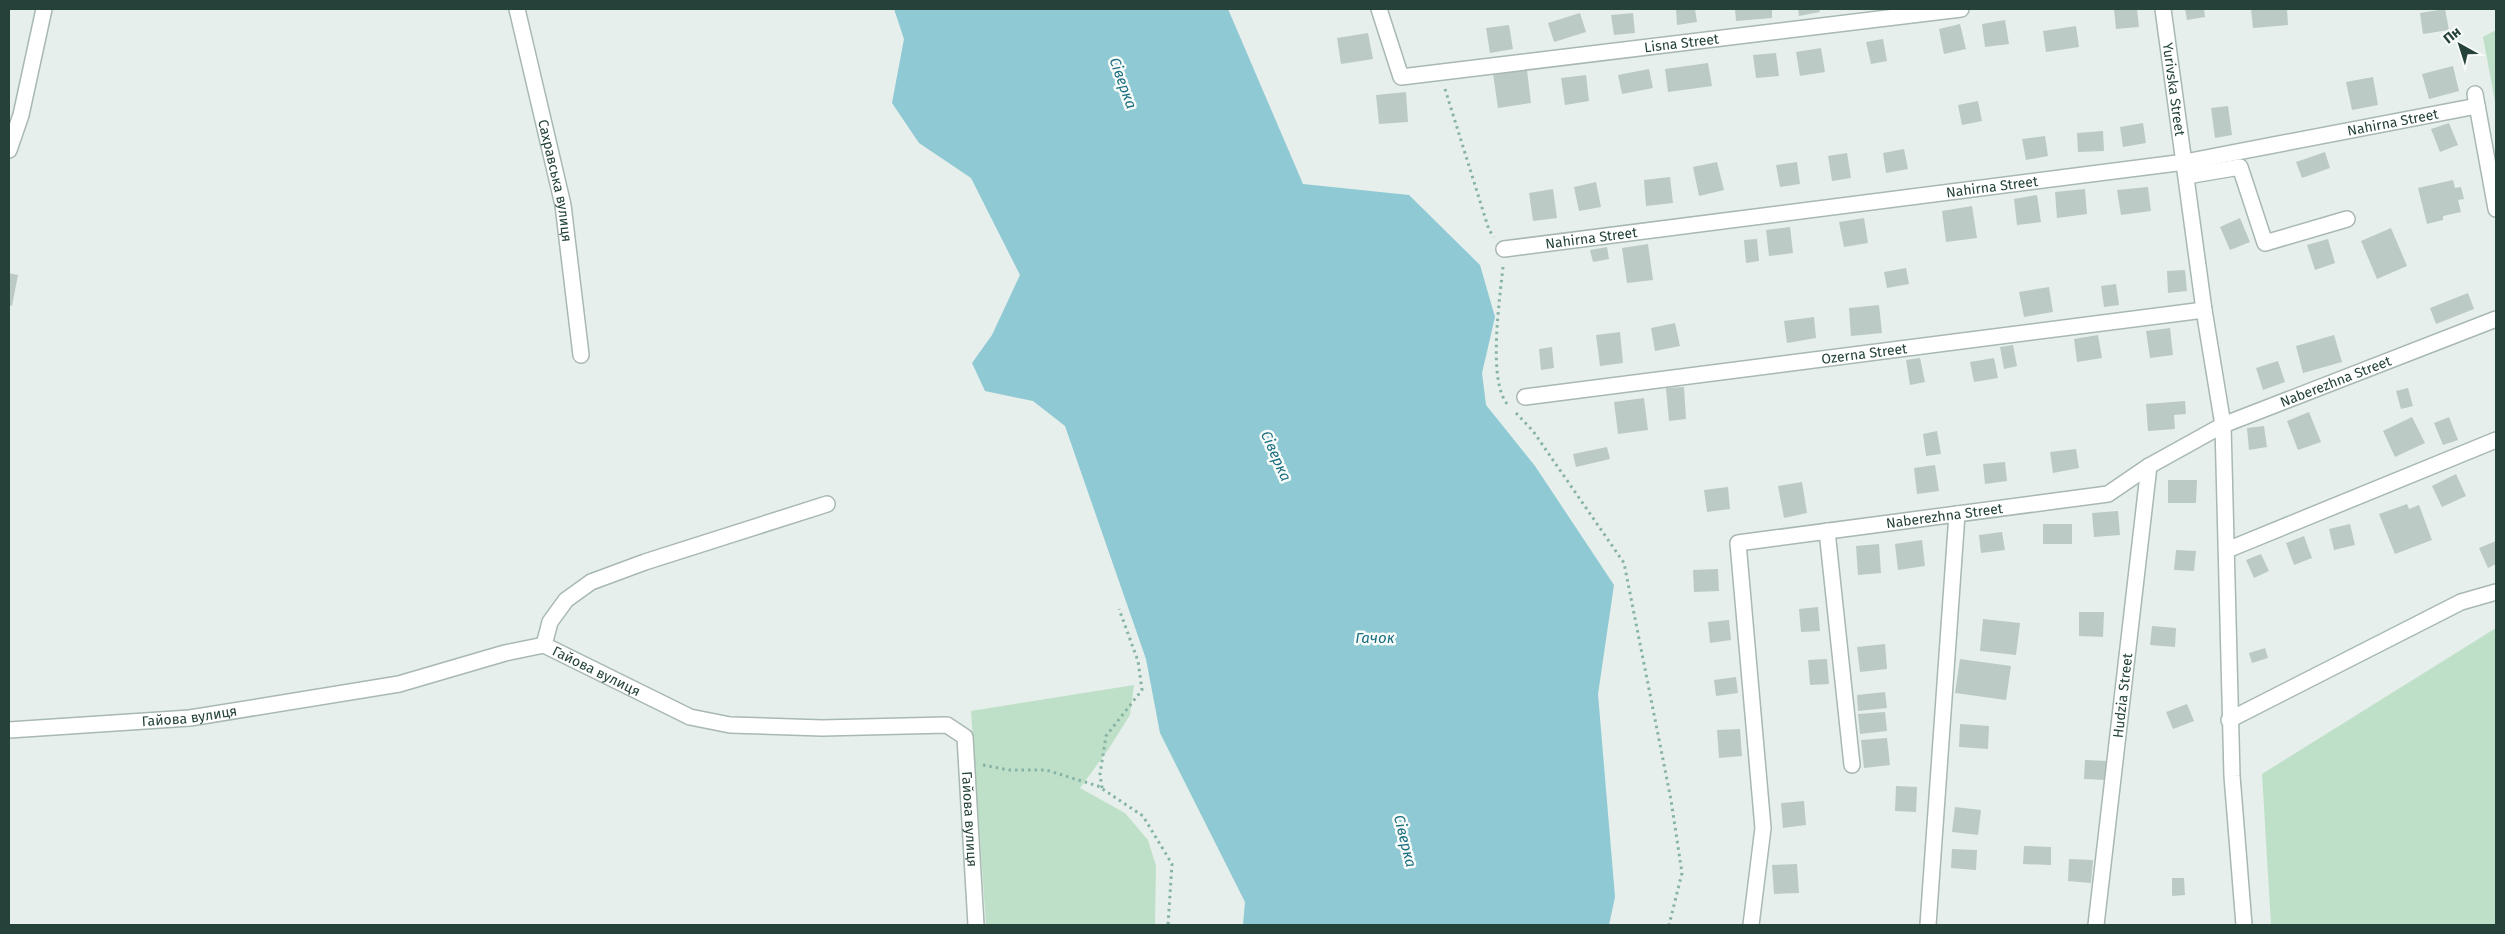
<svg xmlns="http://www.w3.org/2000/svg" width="2505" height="934" font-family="'Fira Sans',sans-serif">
<rect width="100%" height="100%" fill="#e6efeb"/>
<path fill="#bfe0c8" d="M2496 30V107L2483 37Z
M2496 628V925H2271L2262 774Z
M1134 685 1130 715 1108 750 1080 788 1125 813 1148 840 1156 866 1155 925H986L971 711Z"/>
<path fill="#8ec9d4" d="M894 9H1228L1303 184 1409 195 1480 265 1495 317 1482 373 1486 405 1535 466 1614 585 1598 694 1615 897 1609 925H1243L1245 902 1160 733 1146 659 1065 426 1033 401 985 391 972 363 992 335 1020 275 971 178 919 143 892 103 904 39Z"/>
<path fill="#bbcac4" d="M1676 9H1695L1697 22 1677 25Z
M1735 9H1772V18L1736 21Z
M1798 9H1819L1820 12 1799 16Z
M2114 9H2137L2139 27 2116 29Z
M2185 9H2204L2205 17 2187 20Z
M2251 9H2287L2288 25 2253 28Z
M2445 9 2449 30 2423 34 2420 13Z
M1580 13 1586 32 1554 42 1548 23Z
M1633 13 1635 33 1614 35 1611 15Z
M2005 20 2009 44 1985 47 1982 24Z
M1960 24 1966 49 1944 54 1939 29Z
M1509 25 1513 49 1490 53 1486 28Z
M2076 26 2079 47 2046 52 2043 31Z
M1368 33 1373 59 1341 64 1337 38Z
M1883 39 1887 61 1871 64 1866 42Z
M1821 48 1825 72 1800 76 1796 52Z
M1776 53 1779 76 1756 78 1753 55Z
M1708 63 1712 86 1668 92 1665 69Z
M2453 66 2459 91 2429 99 2422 74Z
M1649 69 1653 88 1622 94 1618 75Z
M1527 70 1531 103 1498 108 1493 74Z
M1586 75 1589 101 1565 105 1561 78Z
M2373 77 2378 105 2352 110 2346 82Z
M1406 92 1408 122 1379 124 1376 95Z
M1978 101 1982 121 1962 125 1958 105Z
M2228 106 2232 135 2215 138 2211 108Z
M2143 123 2146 143 2123 147 2120 127Z
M2449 123 2458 145 2440 152 2431 129Z
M2103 131 2104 151 2078 152 2077 133Z
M2045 136 2048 156 2026 160 2022 139Z
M1904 149 1908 169 1886 173 1883 153Z
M2325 152 2330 168 2302 178 2296 162Z
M1847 153 1851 178 1832 181 1828 156Z
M1717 162 1724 190 1699 196 1693 167Z
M1797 162 1800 184 1780 187 1776 165Z
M1670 177 1673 203 1646 206 1644 180Z
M2453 180 2455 188 2461 187 2464 199 2458 200 2461 212 2443 216V220L2427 224 2418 188Z
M1596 182 1601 207 1579 211 1574 187Z
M2148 187 2151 211 2121 215 2117 190Z
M1553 189 1557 218 1533 221 1529 193Z
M2085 189 2087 214 2057 218 2055 192Z
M2037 195 2041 222 2017 225 2014 199Z
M1972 206 1977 238 1946 242 1942 211Z
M1864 218 1868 243 1844 247 1839 222Z
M2240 218 2250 242 2230 250 2220 227Z
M1790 227 1793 253 1769 256 1766 230Z
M2391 228 2407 266 2377 279 2361 241Z
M1757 239 1759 261 1746 263 1744 240Z
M2328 239 2335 263 2315 270 2307 245Z
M1648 244 1653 280 1627 283 1622 248Z
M1607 247 1609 259 1593 262 1590 250Z
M1906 268 1909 284 1887 288 1884 272Z
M2185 270 2187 291 2168 293 2167 271Z
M9 273 18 275 12 306 9 305Z
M2116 284 2119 305 2104 307 2101 286Z
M2049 287 2053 312 2024 317 2019 292Z
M2468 293 2474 309 2436 324 2430 308Z
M1879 305 1882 333 1851 336 1849 308Z
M1814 317 1816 338 1787 343 1784 321Z
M1675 323 1680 346 1655 351 1651 328Z
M2170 328 2173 355 2150 358 2146 331Z
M1620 332 1623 363 1600 366 1596 335Z
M2098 335 2102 358 2077 362 2074 339Z
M2334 335 2342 362 2303 373 2296 346Z
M2013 345 2017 366 2004 369 2000 347Z
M1552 347 1554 368 1541 370 1539 349Z
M1920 358 1925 382 1910 385 1906 360Z
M1994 358 1998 378 1974 382 1970 362Z
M2278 361 2285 382 2263 390 2256 368Z
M1684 387 1686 419 1669 421 1666 388Z
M2408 388 2413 406 2401 409 2396 391Z
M1644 398 1648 430 1618 434 1614 402Z
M2185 401 2186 414 2174 415 2175 429 2148 431 2146 404Z
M2309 412 2321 442 2298 450 2287 421Z
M2412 417 2425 443 2395 457 2383 431Z
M2449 417 2458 440 2443 445 2434 423Z
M2264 426 2267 447 2249 450 2247 428Z
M1937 431 1941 454 1926 456 1923 434Z
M1607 447 1610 459 1576 467 1573 454Z
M2076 449 2079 468 2053 473 2050 452Z
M2005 462 2007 481 1985 484 1983 464Z
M1935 465 1939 491 1917 494 1914 468Z
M2456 474 2466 496 2442 507 2432 486Z
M2168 480H2197L2196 503H2168Z
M1802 482 1807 513 1784 518 1778 486Z
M1728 487 1730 509 1707 512 1704 490Z
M2407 504 2409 509 2419 505 2432 540 2395 554 2379 514Z
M2118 511 2120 535 2094 537 2092 513Z
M2043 524H2072V544H2043Z
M2350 524 2355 545 2334 550 2329 529Z
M2002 532 2005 550 1981 553 1979 535Z
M2304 536 2312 558 2294 565 2286 543Z
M1922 540 1925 566 1898 570 1895 544Z
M2496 541V564L2488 568 2479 548Z
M1879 544 1881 573 1858 575 1856 546Z
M2176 550 2196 551 2194 571 2174 570Z
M2261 554 2269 571 2254 578 2246 560Z
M1718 569 1719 591 1694 592 1693 570Z
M1818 607 1820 631 1801 632 1799 609Z
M2079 612H2104L2103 637 2079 636Z
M1983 619 2020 623 2016 655 1980 651Z
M1729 620 1731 640 1710 643 1708 622Z
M2152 626 2176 628 2175 647 2150 645Z
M1885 644 1887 669 1860 672 1857 647Z
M2265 648 2268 658 2252 663 2249 653Z
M1827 659 1829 684 1810 685 1808 660Z
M1960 659 2011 666 2006 700 1955 693Z
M1736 677 1738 693 1716 696 1714 680Z
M1885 692 1887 708 1858 711 1857 695Z
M2187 704 2194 721 2173 729 2166 712Z
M1885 712 1887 731 1860 734 1858 714Z
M1960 724 1989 726 1988 749 1959 747Z
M1740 729 1742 756 1719 758 1717 730Z
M1887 738 1890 765 1864 768 1861 740Z
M2085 760 2107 761 2106 780 2084 779Z
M1896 786 1917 787 1916 812 1895 811Z
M1804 801 1806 825 1783 828 1781 803Z
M1955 807 1981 810 1978 835 1952 832Z
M2024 846 2051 847V865L2023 864Z
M1952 849 1977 850 1976 870 1951 868Z
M2069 859 2093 860 2091 883 2068 881Z
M1797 864 1799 893 1774 894 1772 865Z
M2172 878H2184L2185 895 2172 896Z"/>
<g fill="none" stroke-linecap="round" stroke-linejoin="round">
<defs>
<g id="minor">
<path id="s1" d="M517 9 563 205 581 355"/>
<path id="s2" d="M1379 9 1401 77 1961 9"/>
<path id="s3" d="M2163 9 2204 310 2223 425 2232 776 2244 925"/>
<path d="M2475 94 2496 209"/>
<path d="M9 150 21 115 44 9"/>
<path d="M2187 176 2240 167 2265 243 2347 219"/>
<path id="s4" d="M1504 249 2185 162 2477 106"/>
<path id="s5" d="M1525 397 2204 310"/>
<path d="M1827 531 1852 765"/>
<path d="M2227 550 2496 440"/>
<path d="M544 645 550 622 566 600 591 582 645 562 827 504"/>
<path d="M2229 720 2461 602 2496 592"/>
<path id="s6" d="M9 730 190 718 399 684 505 653 544 645 690 717 730 725 822 728 947 725 965 737 976 925"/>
<path id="s7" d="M1751 925 1763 828 1738 543 2108 494 2149 466 2223 425 2496 319"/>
<path d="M1928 925 1957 514"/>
<path id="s8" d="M2096 925 2149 466"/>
</g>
</defs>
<use href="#minor" stroke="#a8b8b2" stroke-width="18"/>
<path stroke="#86b3a5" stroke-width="3" stroke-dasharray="2.5 4" stroke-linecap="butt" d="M1445 89 1489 230 1494 237
M1503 267C1500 298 1487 382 1508 405
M1516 413 1533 431 1624 563 1671 800 1682 873 1669 925
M983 765 1009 770H1046L1098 786 1143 816 1172 864 1168 925
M1102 788 1100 774 1106 736 1142 690 1138 661 1119 609"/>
<use href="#minor" stroke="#fff" stroke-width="15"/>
</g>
<g text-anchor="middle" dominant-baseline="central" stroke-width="5" stroke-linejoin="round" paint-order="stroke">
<g font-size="14" fill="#24423a" stroke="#f7fbf9">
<text stroke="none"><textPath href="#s2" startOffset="354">Lisna Street</textPath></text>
<text stroke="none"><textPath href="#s3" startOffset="81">Yurivska Street</textPath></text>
<text stroke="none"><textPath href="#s4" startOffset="898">Nahirna Street</textPath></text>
<text stroke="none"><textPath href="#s1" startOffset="176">Сахравська вулиця</textPath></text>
<text stroke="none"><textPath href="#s4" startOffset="492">Nahirna Street</textPath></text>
<text stroke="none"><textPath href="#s4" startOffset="88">Nahirna Street</textPath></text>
<text stroke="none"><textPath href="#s5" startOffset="342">Ozerna Street</textPath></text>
<text stroke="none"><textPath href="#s7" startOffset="1012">Naberezhna Street</textPath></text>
<text stroke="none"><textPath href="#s7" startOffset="592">Naberezhna Street</textPath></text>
<text stroke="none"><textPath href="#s6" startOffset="602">Гайова вулиця</textPath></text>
<text stroke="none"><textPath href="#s8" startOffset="231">Hudzia Street</textPath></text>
<text stroke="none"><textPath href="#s6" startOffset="181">Гайова вулиця</textPath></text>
<text stroke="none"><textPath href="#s6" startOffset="1068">Гайова вулиця</textPath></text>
</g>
<g font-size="15" font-style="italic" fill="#1c6f80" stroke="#f7fbf9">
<text transform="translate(1123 83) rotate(70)">Сіверка</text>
<text transform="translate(1276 456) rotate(66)">Сіверка</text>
<text x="1375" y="638">Гачок</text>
<text transform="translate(1405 841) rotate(76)">Сіверка</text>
</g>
</g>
<rect width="2505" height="934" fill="none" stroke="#24423a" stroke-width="20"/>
<g transform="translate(2460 45) rotate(321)" stroke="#f7fbf9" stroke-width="4" paint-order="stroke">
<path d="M0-4L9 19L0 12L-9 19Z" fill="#24423a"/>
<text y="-8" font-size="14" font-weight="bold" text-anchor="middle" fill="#24423a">Пн</text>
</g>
</svg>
